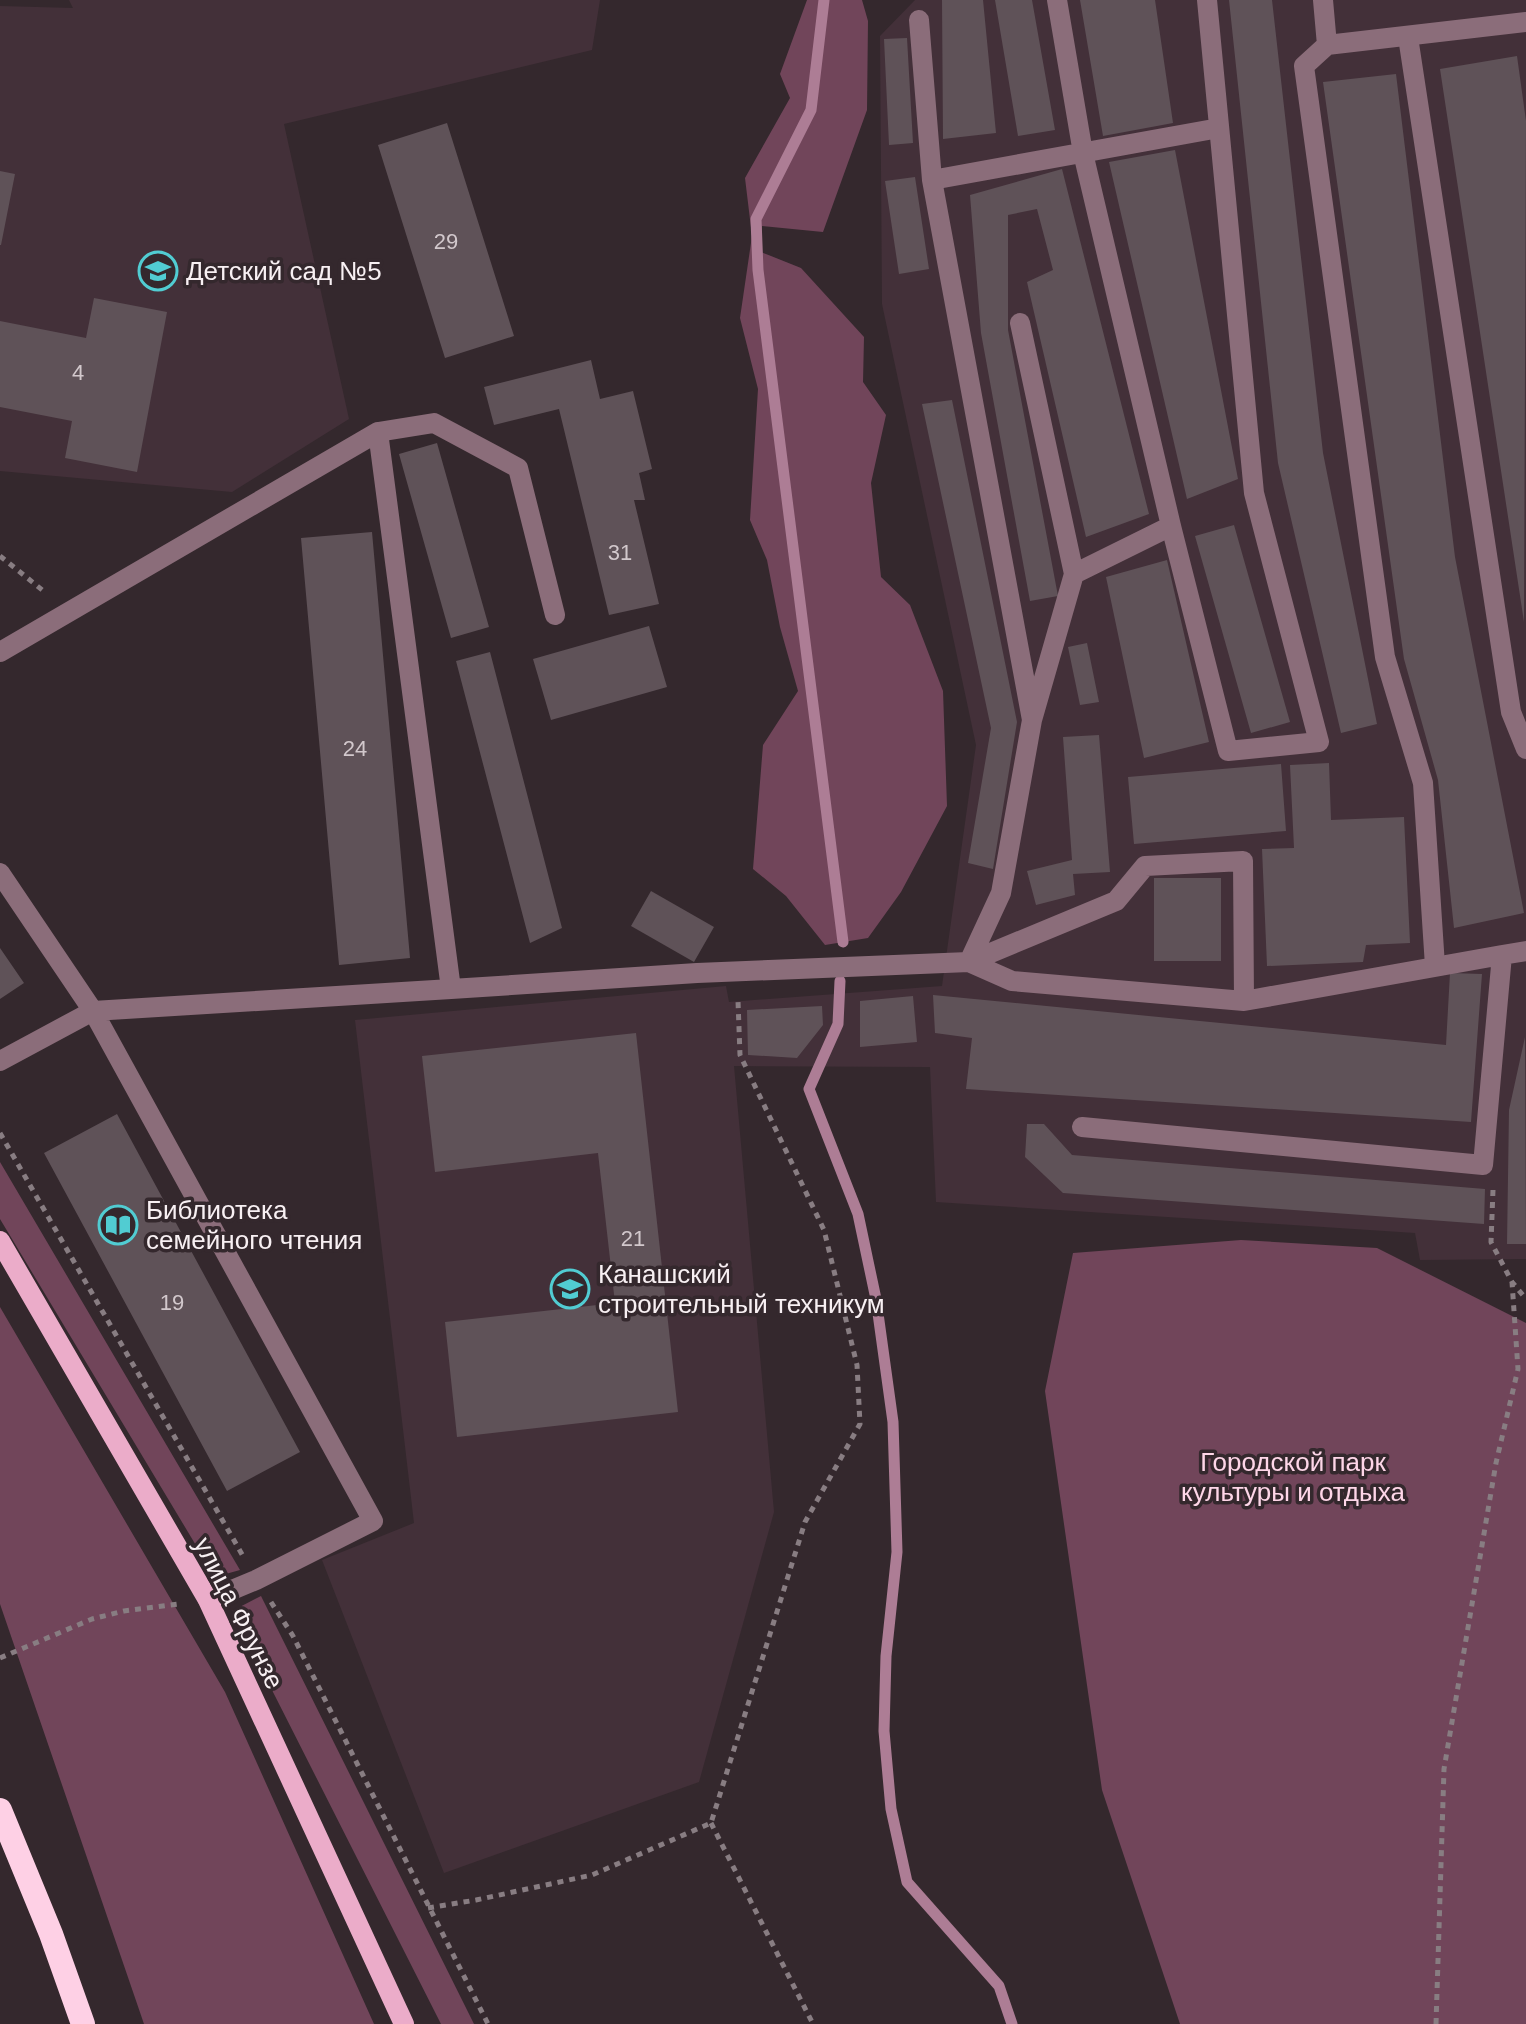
<svg xmlns="http://www.w3.org/2000/svg" width="1526" height="2024" font-family="Helvetica,sans-serif">
<rect width="100%" height="100%" fill="#34282d"/>
<path fill="#433039" d="M69 0H600L592 50 284 124 349 419 232 492 0 471V6L73 8Z
M915 0H1526V1259L1420 1260 1415 1233 936 1202 930 1067 734 1066 774 1512 699 1782 444 1873 322 1560 414 1523 355 1020 726 986 729 1002 942 986 976 745 882 304 880 36Z"/>
<path fill="#71455a" d="M807 0H862L868 21 867 110 823 232 762 226 761 252 801 268 864 337 863 382 886 415 871 483 881 577 910 605 943 691 947 806 901 892 868 938 825 945 786 896 753 869 763 745 798 691 780 627 767 560 750 520 758 389 740 318 752 236 745 178 790 98 780 74Z
M0 1162 240 1570 215 1577 0 1219Z
M1241 1240 1377 1248 1526 1323V2024H1180L1102 1790 1045 1391 1073 1253Z
M0 1307 225 1692 374 2024H144L0 1604Z
M261 1596 474 2024H441L232 1611Z"/>
<g fill="none" stroke-linecap="round" stroke-linejoin="round">
<path stroke="#ad7d95" stroke-width="11" d="M824 0 811 110 756 219 758 270 843 942
M840 981 838 1024 809 1089 858 1214 876 1299 893 1422 897 1552 886 1656 884 1731 891 1809 907 1882 999 1986 1012 2024"/>
</g>
<path fill="#5f5258" d="M942 0H983L996 133 943 139Z
M995 0H1032L1055 130 1018 136Z
M1080 0H1155L1173 123 1103 136Z
M1229 0H1272L1323 453 1377 724 1341 733 1278 463Z
M907 38 913 143 889 145 884 39Z
M1517 56 1526 121 1524 622 1440 69Z
M1396 74 1455 557 1524 913 1454 928 1438 780 1404 659 1323 82Z
M447 123 514 336 445 358 378 145Z
M1175 150 1238 479 1187 499 1109 162Z
M1062 169 1149 514 1086 537 1027 282 1053 270 1037 209 1008 215V330L1058 596 1030 601 981 333 970 195Z
M0 171 15 174 1 245H0Z
M915 177 929 269 899 274 885 181Z
M94 298 167 312 137 472 65 458 72 421 0 407V321L86 338Z
M591 360 600 399 633 391 652 469 639 473 645 500H634L659 604 609 615 559 409 494 425 484 387Z
M952 400 1017 722 993 869 968 863 991 728 922 404Z
M437 443 489 627 451 638 399 454Z
M1234 525 1290 722 1251 733 1195 536Z
M372 532 410 958 339 965 301 538Z
M1167 560 1209 742 1144 758 1106 577Z
M649 626 667 687 551 720 533 659Z
M1087 643 1099 702 1080 705 1068 647Z
M490 652 562 928 530 943 456 661Z
M1099 735 1110 872 1073 874 1075 895 1036 905 1027 871 1072 860 1063 737Z
M1329 763 1331 820 1404 817 1410 943 1366 945 1363 962 1267 966 1262 849 1294 848 1290 765Z
M1281 764 1286 831 1134 844 1128 777Z
M1154 878H1221V961H1154Z
M651 891 714 927 694 962 631 926Z
M0 948 24 983 0 999Z
M1450 973 1482 974 1471 1122 966 1089 972 1038 935 1033 933 995 1446 1045Z
M913 996 917 1042 860 1047V1001Z
M822 1006 823 1025 797 1058 748 1055 747 1010Z
M636 1033 678 1412 457 1437 445 1322 615 1303 598 1153 435 1172 422 1056Z
M1525 1037 1526 1244H1507L1509 1110Z
M117 1114 300 1452 227 1491 44 1153Z
M1027 1124H1044L1072 1155 1485 1189 1484 1224 1063 1193 1025 1157Z"/>
<g fill="none" stroke-linecap="round" stroke-linejoin="round">
<path stroke="#887d82" stroke-width="5" stroke-dasharray="6 6" stroke-linecap="butt" d="M0 556 46 593
M0 1133 243 1556
M1493 1190 1491 1242 1512 1282 1526 1299
M271 1602 293 1636 488 2024
M0 1658 92 1619 124 1611 178 1604
M711 1823 813 2024
M428 1908 476 1900 592 1875 711 1823 805 1522 860 1424 857 1365 824 1230 740 1055 738 1001
M1436 2024 1444 1769 1496 1463 1518 1369 1512 1282"/>
<path stroke="#8b6d7a" stroke-width="20" d="M1057 0 1083 153 1171 526 1228 751 1319 742 1254 493 1207 0
M1323 0 1327 45 1526 22
M919 20 932 180 1032 720
M1408 37 1511 712 1526 749
M1327 45 1304 66 1385 657 1423 783 1435 966
M932 180 1219 128
M378 432 434 423 518 468 555 615
M1074 574 1171 526
M0 652 378 432 451 989 93 1011 0 1061
M0 873 93 1011 373 1521 256 1580 208 1600
M1502 955 1526 951
M969 962 1012 981 1244 1001 1502 955 1483 1165 1082 1127
M969 962 1001 893 1032 720 1074 574 1020 323
M451 989 697 973 969 962 1116 901 1145 866 1243 861 1244 1001"/>
<path stroke="#ebacc9" stroke-width="20" d="M0 1241 208 1600 404 2024"/>
<path stroke="#fed0e5" stroke-width="24" d="M0 1810 51 1934 83 2024"/>
</g>
<defs>
<symbol id="school-ring" viewBox="-11 -11 22 22"><circle r="9.5" fill="#34282d" stroke="#51ccd2" stroke-width="1.5"/><path d="M0-5L7-2L0 1L-7-2ZM-4 1L0 2.5L4 1V4Q0 6-4 4Z" fill="#51ccd2"/></symbol>
<symbol id="library-ring" viewBox="-11 -11 22 22"><circle r="9.5" fill="#34282d" stroke="#51ccd2" stroke-width="1.5"/><path d="M-6-4Q-3-5.5-.7-3.5V5Q-3 3-6 4ZM6-4Q3-5.5 .7-3.5V5Q3 3 6 4Z" fill="#51ccd2"/></symbol>
<symbol id="university-ring" viewBox="-11 -11 22 22"><circle r="9.5" fill="#34282d" stroke="#51ccd2" stroke-width="1.5"/><path d="M0-5L7-2L0 1L-7-2ZM-4 1L0 2.5L4 1V4Q0 6-4 4Z" fill="#51ccd2"/></symbol>
</defs>
<g fill-rule="evenodd">
<use href="#school-ring" x="136" y="249" width="44" height="44"/>
<use href="#library-ring" x="96" y="1203" width="44" height="44"/>
<use href="#university-ring" x="548" y="1267" width="44" height="44"/>
</g>
<g text-anchor="middle" dominant-baseline="central" stroke-width="7" stroke-linejoin="round" paint-order="stroke">
<g font-size="22" fill="#d2c8cc">
<text x="446" y="241">29</text>
<text x="78" y="372">4</text>
<text x="620" y="552">31</text>
<text x="355" y="748">24</text>
<text x="633" y="1238">21</text>
<text x="172" y="1302">19</text>
</g>
<g font-size="26" fill="#f8f0f3" stroke="#34282d" text-anchor="start">
<text x="186" y="271">Детский сад №5</text>
<text x="146" y="1210">Библиотека<tspan x="146" dy="30">семейного чтения</tspan></text>
<text x="598" y="1274">Канашский<tspan x="598" dy="30">строительный техникум</tspan></text>
</g>
<g font-size="26" fill="#fed6e8" stroke="#34282d">
<text x="1293" y="1462">Городской парк<tspan x="1293" dy="30">культуры и отдыха</tspan></text>
</g>
<g font-size="26" fill="#f8f0f3" stroke="#34282d">
<text transform="translate(239 1613) rotate(63)">улица Фрунзе</text>
</g>
</g>
</svg>
